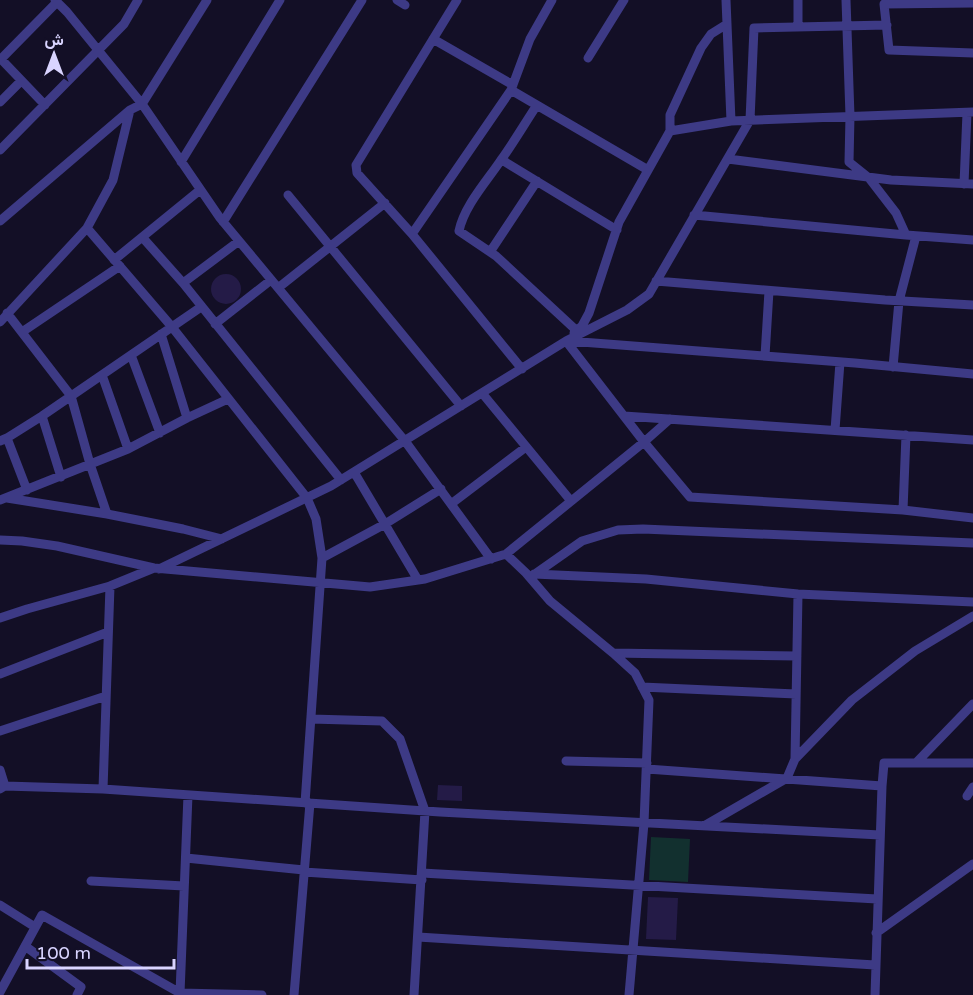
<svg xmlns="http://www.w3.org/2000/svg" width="973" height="995" font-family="'Varela Round',Vazirmatn,sans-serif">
<rect width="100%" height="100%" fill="#130f26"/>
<path fill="#12302f" d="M651 837 690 839 688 882 649 880Z"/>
<path fill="#241b47" d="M211 289a15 15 0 1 1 30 0a15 15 0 1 1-30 0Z
M438 785 462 786V801L437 800Z
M648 897 678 898 676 940 646 939Z"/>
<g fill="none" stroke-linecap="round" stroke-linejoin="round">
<path stroke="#3d3a85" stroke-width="9" d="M55 0 67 12 142 104 220 218 405 441 491 559
M397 0 405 5
M457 0 356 165 357 173 412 234 522 369
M726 0 731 121
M798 0V27
M846 0 850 116 849 162 869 178 896 213 906 235
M973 3 884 4 889 50 973 53
M433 39 513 85
M588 58 624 0
M1 59 45 105
M0 60 57 2
M511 90 648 170
M0 102 21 81
M537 105C525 123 514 142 501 160 487 181 464 206 459 231L496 256 577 331
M670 131V115L701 48 711 34 727 24
M0 150 124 24 138 0
M728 159 891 180 973 184
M502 160 617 230
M181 162 280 0
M964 184 967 113
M288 195 461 406
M694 215 906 235 973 240
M0 221 130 110
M223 222 362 0
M87 228 172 327 307 498 316 519 322 558 305 803
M412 234 511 90 530 39 552 0
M143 238 183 283 341 480
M490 252 537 181
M114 260 200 190
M656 281 885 300 973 305
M183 283 239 241
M278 288 385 203
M0 322 87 228 113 180 130 110 142 104 207 0
M215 324 271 280
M22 332 120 266
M574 333 582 326 589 313 619 222 670 131 731 121 973 112
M161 334 187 418
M566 341 644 442 690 497 903 510 973 518
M568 341 855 363 973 374
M131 355 160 433
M765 356 769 291
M893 367 899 301 916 236
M102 375 128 449
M482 393 571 501
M42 416 61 477
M624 416 973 440
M835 430 840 362
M7 438 27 490
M0 441 7 438 42 416 201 307
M354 472 418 580
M7 498 107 514 90 464 71 396 7 313
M0 500 128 449 187 418 228 399
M451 504 526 447
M903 510 906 435
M107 514 183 529 222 539
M0 540 22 541 57 546 154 568 370 587 425 579 506 554 644 442 670 419
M506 554 526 573 550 601 613 653 635 673 649 700 644 823 629 995
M322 558 385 524 441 489
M159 569 331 486 566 341 627 310 649 294 750 120 754 28 887 25
M534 574 646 579 798 594 973 602
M535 574 582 541 618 530 643 529 973 543
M0 618 27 609 110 586 154 568
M613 653 797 656
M0 674 108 632
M642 687 796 694
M311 719 382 721 400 739 425 811 414 995
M0 731 106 696
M795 759 852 700 915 651 973 616
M566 761 647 763
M916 763 973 704
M647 769 882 786
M0 770 5 786
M0 789 5 786 103 789 440 812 880 835
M103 789 110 586
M967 796 973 787
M704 826 787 778 795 759 798 594
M186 858 304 870
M304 872 422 880
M422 873 877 899
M91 881 184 886
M0 905 35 927
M876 933 973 864
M418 937 875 965
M25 946 81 987 77 995
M0 992 42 915 180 993 262 995
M180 993 188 795
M294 995 310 803
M875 995 882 786 884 763H973"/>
</g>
<g transform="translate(54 54)" stroke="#130f26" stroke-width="4.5" paint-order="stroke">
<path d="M0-4.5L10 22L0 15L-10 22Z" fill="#d9d4ff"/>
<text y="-9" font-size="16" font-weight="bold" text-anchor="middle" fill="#d9d4ff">ش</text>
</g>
<path d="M27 959v9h147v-9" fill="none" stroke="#d9d4ff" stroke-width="3"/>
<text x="36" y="959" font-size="18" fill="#d9d4ff" stroke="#130f26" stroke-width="4.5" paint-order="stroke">100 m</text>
</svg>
